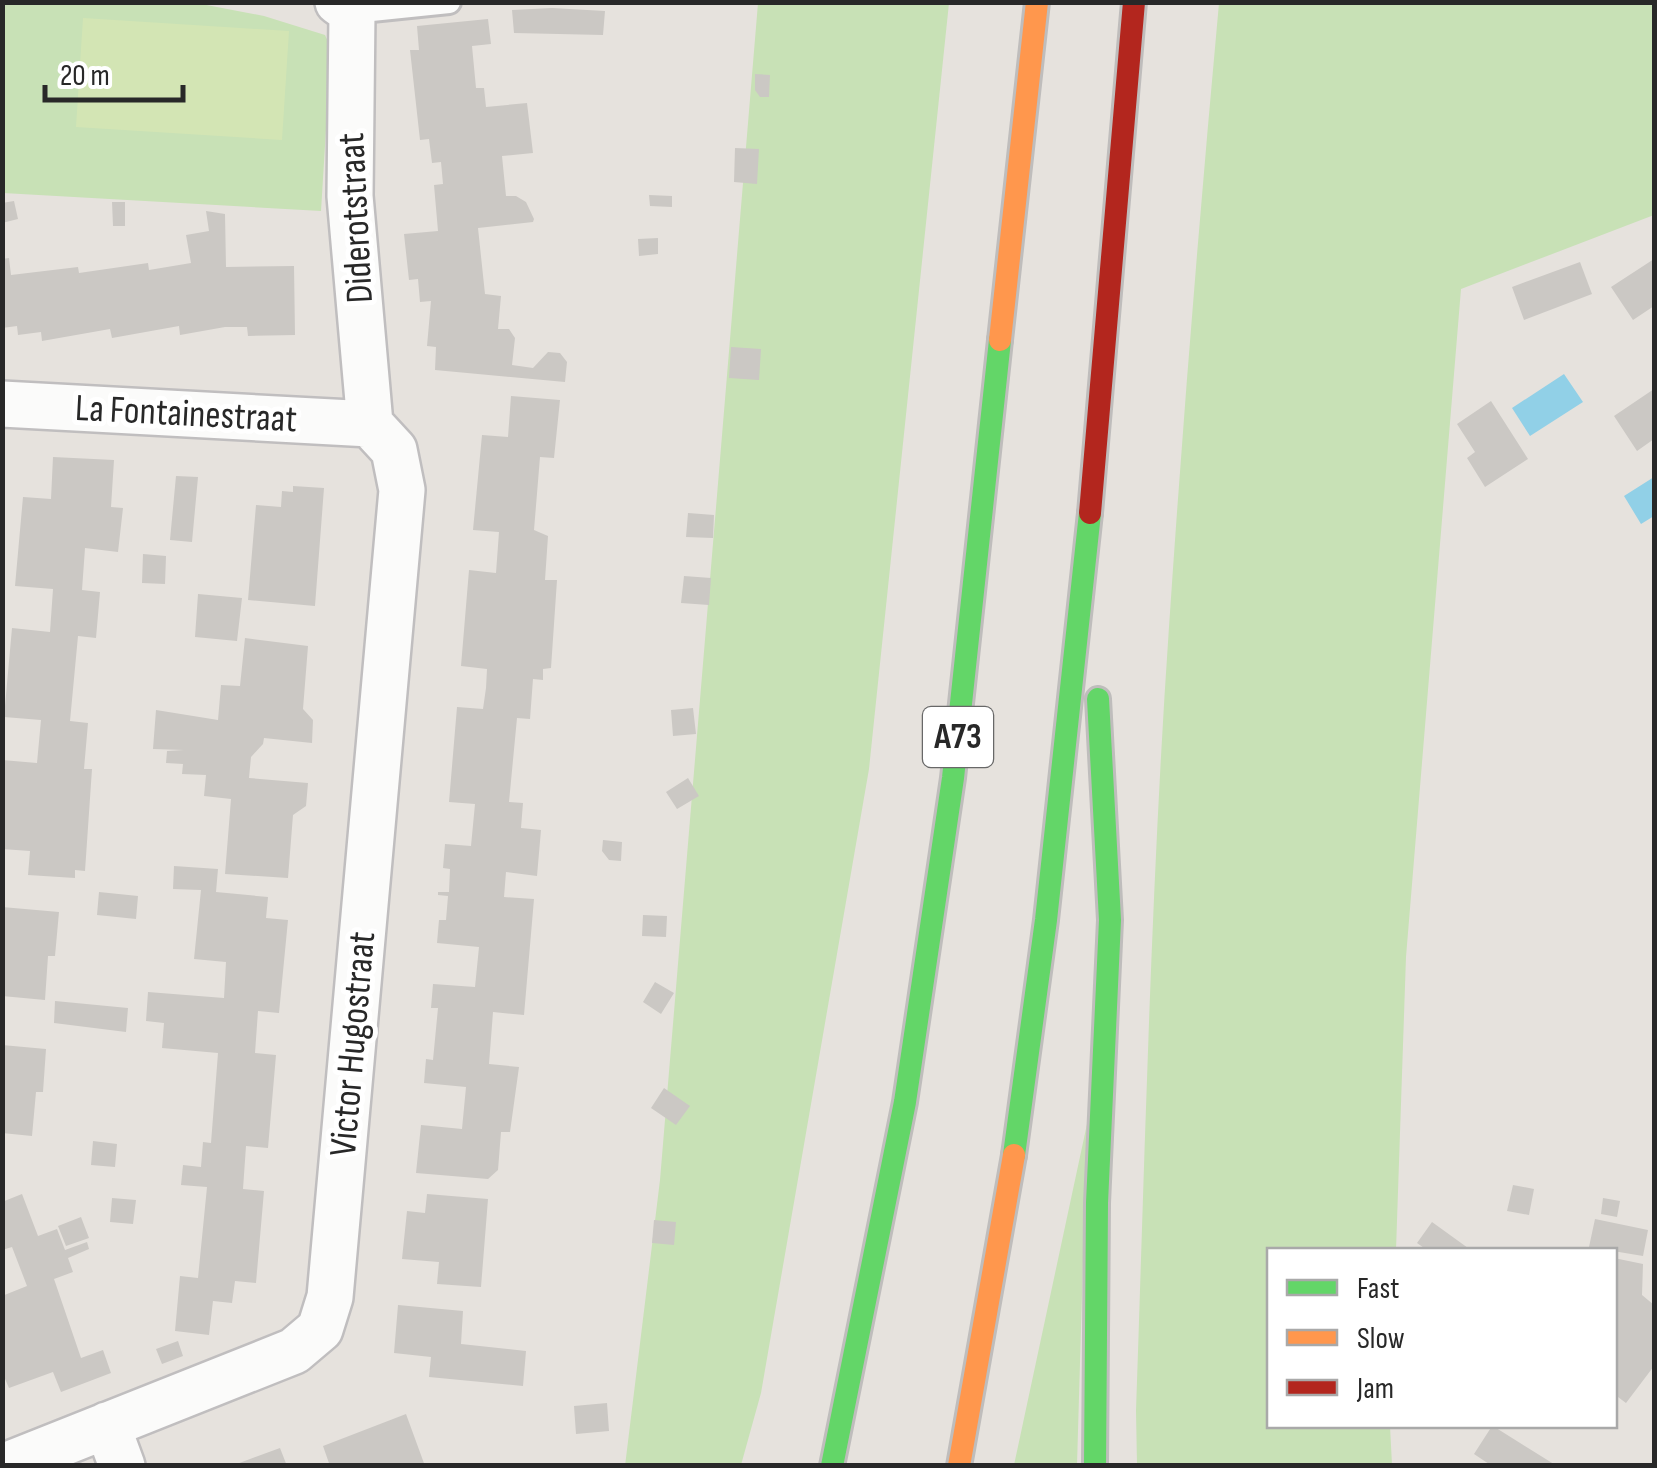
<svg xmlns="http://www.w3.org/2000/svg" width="1657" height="1468" font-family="'Sofia Sans Condensed',sans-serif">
<rect width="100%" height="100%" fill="#e6e2dd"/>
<path fill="#c8e1b6" d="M2 3H196L264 16 325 35 331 48 321 211 3 193Z
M758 3H949L869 769 761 1393 741 1465 625 1466 660 1180Z
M1219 3H1654V215L1461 289 1406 957 1396 1250H1270V1426H1390L1392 1465H1137L1136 1411C1145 1149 1151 888 1169 627 1183 418 1200 210 1219 3Z
M1087 1124 1077 1465H1014Z"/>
<path fill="#d3e5b4" d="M83 18 289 31 282 140 76 127Z"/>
<path fill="#91d0e7" d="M1564 374 1583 402 1530 436 1512 408Z
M1654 477V516L1641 524 1624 496Z"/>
<path fill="#cbc8c4" d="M552 8 605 11 603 35 514 33 512 10Z
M488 19 491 44 472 46 476 88H484L486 107 527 103 533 153 502 156 506 196H516L526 202 534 219 533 222 478 228 485 294 501 296 498 329H509L515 338 512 365 533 368 548 352 560 353 567 362 565 382 435 370 436 347 427 346 431 301 420 302 418 279 409 280 404 234 438 231 434 185 443 184 441 162 432 163 429 139 420 140 410 50H419L417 26Z
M755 74 770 75 769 97H760L755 90Z
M735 148 759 149 757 184 734 182Z
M649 195 672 196V207L650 206Z
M14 201 18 219 2 223V203Z
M112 202H125V226H113Z
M206 211 225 214 226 267 294 266 295 335 248 336 247 327H225L180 335 179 326 112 338 110 329 42 341 41 332 18 335 17 326 2 328V259L9 258 11 275 78 267 79 273 148 263 149 270 191 263 186 235 209 231Z
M658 238V254L639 256 638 239Z
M1654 259V306L1633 320 1611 287Z
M1580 262 1592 294 1524 320 1512 287Z
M731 347 761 349 759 380 729 378Z
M1654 389V439L1637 451 1614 416Z
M511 396 560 400 554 458 540 457 534 530 548 536 545 580H557L551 668 543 669V680L533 679 530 719 517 718 509 802 523 803 521 828 541 830 537 876 506 872 504 897 534 899 524 1015 493 1012 489 1064 519 1067 510 1132H501L498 1170 488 1179 416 1173 421 1125 462 1129 466 1087 424 1083 426 1059 433 1060 438 1008H431L433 984 475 987 479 947 437 943 439 920H446L448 896 438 895V892H449L450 869 443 868 445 844 471 846 475 804 449 802 457 707 483 709 486 688 487 669 461 666 469 570 496 573 499 532 473 530 482 435 508 437Z
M1491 401 1528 459 1485 487 1467 458 1475 452 1457 424Z
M53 457 114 460 111 507 123 508 118 552 85 548 82 590 100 592 96 638 78 636 70 721 88 723 84 769H92L85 871 75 870V878L28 875 30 851 2 849V760L37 763 41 720 4 717 12 628 50 632 53 589 15 586 23 497 51 499Z
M176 476 198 477 192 542 170 540Z
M293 486 324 488 315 606 248 600 256 505 281 507 282 491 293 492Z
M688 513 714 515 713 538 686 537Z
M143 554 166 556 165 584 142 583Z
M684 576 711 578 709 605 681 603Z
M198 594 242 598 237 641 195 637Z
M245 638 308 646 303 709 313 720 312 743 264 738 263 744 251 757 249 778 308 783 306 806 293 815 288 878 225 874 231 799 204 796 206 775 182 774 183 764 166 763 167 751 184 750 153 749 156 710 218 720 221 685 240 686Z
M693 708 696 734 673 736 671 710Z
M688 778 699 796 677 809 666 792Z
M603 840 622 842 621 861 609 860 602 851Z
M174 866 218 869 216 892 268 897 266 918 288 920 279 1013 258 1011 255 1053 276 1055 268 1148 246 1146 243 1189 264 1191 256 1283 235 1281 232 1303 213 1301 209 1335 175 1331 180 1276 198 1278 207 1187 181 1185 183 1165 201 1167 203 1142 211 1143 218 1053 162 1048 164 1023 146 1021 148 992 224 998 226 962 194 959 201 890 173 889Z
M99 892 138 896 136 919 97 915Z
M2 907 59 912 55 956H48L45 1000 2 996Z
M643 915 667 916 666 937 642 936Z
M655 982 674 993 661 1014 643 1002Z
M55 1001 128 1008 126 1032 54 1023Z
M2 1045 46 1049 43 1092H36L32 1136 2 1133Z
M664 1088 690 1106 676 1125 651 1108Z
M93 1141 117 1144 115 1167 91 1165Z
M1513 1185 1534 1189 1529 1215 1507 1211Z
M22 1194 38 1236 57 1229 65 1250 87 1242 89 1249 68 1258 73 1272 54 1279 81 1358 103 1350 111 1373 61 1392 53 1372 9 1388 2 1372V1296L27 1286 12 1247 2 1250V1202Z
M427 1194 488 1199 481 1287 437 1284 439 1262 402 1259 407 1211 425 1213Z
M112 1198 136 1200 133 1224 110 1222Z
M1603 1198 1620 1201 1617 1217 1601 1214Z
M81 1217 89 1238 66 1246 58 1226Z
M1595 1219 1648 1230 1643 1256 1589 1247Z
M654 1220 676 1222 674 1245 652 1243Z
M1432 1222 1468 1248 1466 1250H1427L1417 1243Z
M1614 1258 1643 1264 1642 1295 1654 1305V1366L1626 1403 1614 1394Z
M398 1305 463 1311 461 1344 526 1351 523 1386 429 1377 431 1357 394 1353Z
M178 1341 183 1356 162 1364 156 1349Z
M607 1403 609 1431 576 1434 574 1406Z
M406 1414 425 1466H330L323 1446Z
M1492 1426H1493L1557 1466H1492L1474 1454Z
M280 1448 287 1466H234V1465Z"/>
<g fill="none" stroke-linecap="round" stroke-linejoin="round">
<defs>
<path id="lane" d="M352 12 449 2"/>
<path id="street" d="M338 2 352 12 350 196 370 424
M2 404 370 424
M107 1425 122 1466
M5 1466 294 1351 320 1329 330 1297 402 490 394 450 370 424"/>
<path id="fast" d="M1014 1155 1046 920 1090 513
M832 1466 905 1102 953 778 1000 340
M1095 1466 1097 1203 1110 920 1098 699"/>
<path id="slow" d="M1000 340 1037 2
M959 1466 1014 1155"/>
<path id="jam" d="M1090 513 1134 2"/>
</defs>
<use href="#lane" stroke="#c0bebf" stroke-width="28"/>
<use href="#street" stroke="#c0bebf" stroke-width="50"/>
<use href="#fast" stroke="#bfbdbc" stroke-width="28"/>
<use href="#slow" stroke="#bfbdbc" stroke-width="28"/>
<use href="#jam" stroke="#bfbdbc" stroke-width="28"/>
<use href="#lane" stroke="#fbfbfa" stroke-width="22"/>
<use href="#street" stroke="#fbfbfa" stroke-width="45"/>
<use href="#fast" stroke="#63d668" stroke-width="22"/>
<use href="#slow" stroke="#ff974d" stroke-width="22"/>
<use href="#jam" stroke="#b3261e" stroke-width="22"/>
</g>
<g text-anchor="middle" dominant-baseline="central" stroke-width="10" stroke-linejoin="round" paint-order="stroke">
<rect fill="#fff" stroke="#686868" stroke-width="2.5" x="923" y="707" width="70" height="60" rx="8"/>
<g font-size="35" font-weight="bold" fill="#282828">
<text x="958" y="737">A73</text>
</g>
<g font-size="38" fill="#282828" stroke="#fff">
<text transform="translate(356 218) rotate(-93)">Diderotstraat</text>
<text transform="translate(186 414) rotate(3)">La Fontainestraat</text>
<text transform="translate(353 1044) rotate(-85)">Victor Hugostraat</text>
</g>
</g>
<rect width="1657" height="1468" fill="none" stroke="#282828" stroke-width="10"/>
<rect x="1267" y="1248" width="350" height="180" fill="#ffffff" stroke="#a9a9a9" stroke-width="2.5"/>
<rect x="1287" y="1280" width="50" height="15" fill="#63d668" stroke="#a9a9a9" stroke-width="2.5"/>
<text x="1357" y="1298" font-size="30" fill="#282828">Fast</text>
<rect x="1287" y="1330" width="50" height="15" fill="#ff974d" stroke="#a9a9a9" stroke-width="2.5"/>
<text x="1357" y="1348" font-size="30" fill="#282828">Slow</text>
<rect x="1287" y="1380" width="50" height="15" fill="#b3261e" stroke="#a9a9a9" stroke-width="2.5"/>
<text x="1357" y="1398" font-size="30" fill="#282828">Jam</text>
<path d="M45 85v15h138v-15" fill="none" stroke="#282828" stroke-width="5"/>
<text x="60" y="85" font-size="30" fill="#282828" stroke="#ffffff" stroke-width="8" paint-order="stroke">20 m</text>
</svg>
